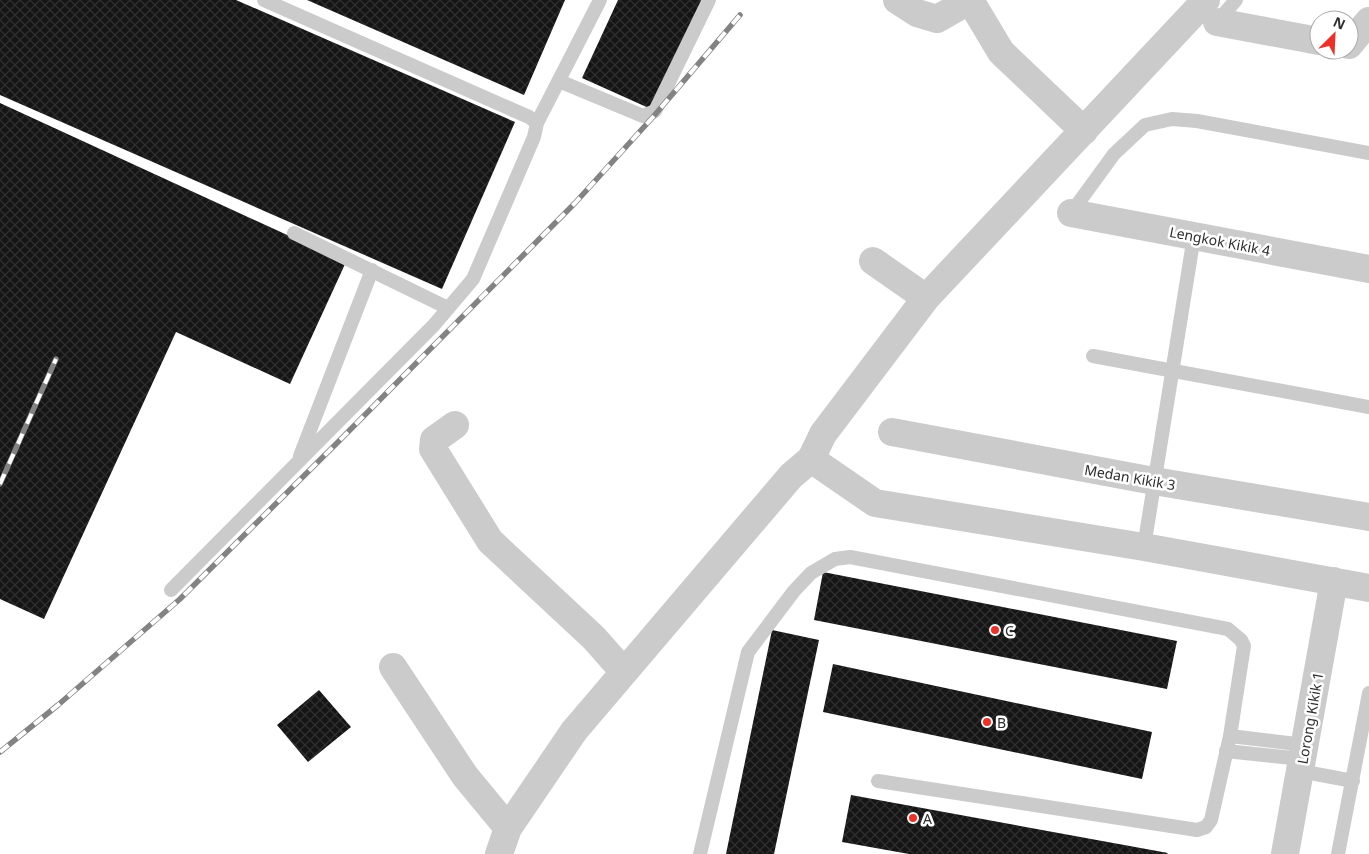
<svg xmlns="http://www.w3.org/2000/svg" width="1369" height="854" font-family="'Noto Sans',sans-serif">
<defs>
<pattern id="building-cross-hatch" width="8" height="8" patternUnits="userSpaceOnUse" patternTransform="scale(1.25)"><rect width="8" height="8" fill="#151515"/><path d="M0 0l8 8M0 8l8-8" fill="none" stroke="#2f2f2f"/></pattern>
</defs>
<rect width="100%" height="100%" fill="#fff"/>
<path fill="url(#building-cross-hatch)" d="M0 0H236L515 122 442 289 0 95Z
M307 0H565L524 95Z
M618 0H702L651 109 582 78Z
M0 103 346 262 290 384 176 332 44 619 0 599Z
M823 572 1177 641 1167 689 814 620Z
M772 630 819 640 774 854H726Z
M833 664 1152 732 1142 779 823 712Z
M319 690 351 727 308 762 277 725Z
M851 795 1168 853 1167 854H909L842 842Z"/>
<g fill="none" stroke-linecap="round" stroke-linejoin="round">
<path stroke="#cbcbcb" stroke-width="14" d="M1217 22 1236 0
M559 81 643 116 655 111 709 0
M537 123 600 0
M1071 213 1114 154 1145 125 1172 119 1197 121 1369 153
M294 233 448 308
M1093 356 1369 407
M300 456 372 270
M1144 547 1194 236
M171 590 434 325 473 279 534 137 537 123 529 117 264 0
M1230 736 1305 745
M1226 751 1302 759
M1300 771 1353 781
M700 854 748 652 794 591 811 573 835 559 850 557 1228 629 1241 640 1244 646 1230 736 1211 820 1206 827 1197 830 878 781
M1338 854 1369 693"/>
<path stroke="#cbcbcb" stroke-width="28" d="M897 0 917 13 937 19 970 0
M970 0 1001 52 1084 131
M1217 22 1319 41
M1349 45 1369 21
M1071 213 1369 269
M873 261 926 298
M455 425 434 440 433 449 490 541 594 638 624 672
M892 432 1154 481 1369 517
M811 459 875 503 1144 547 1369 588
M393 667 465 776 508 828
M499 854 508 828 574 731 791 476 811 459 823 434 926 298 1206 0
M1285 854 1334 581"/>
<defs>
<path id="rail" d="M0 484 56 359
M0 752 58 705 180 599 338 442 575 203 653 117 740 15"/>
</defs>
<use href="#rail" stroke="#838383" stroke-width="5.5"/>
<use href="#rail" stroke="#fff" stroke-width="4" stroke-dasharray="11" stroke-linecap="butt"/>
</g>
<g fill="#ed3028" stroke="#fff" stroke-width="2">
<circle cx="995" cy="630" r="5"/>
<circle cx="987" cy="722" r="5"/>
<circle cx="913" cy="818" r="5"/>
</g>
<g text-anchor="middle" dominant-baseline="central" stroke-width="5" stroke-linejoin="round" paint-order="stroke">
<g font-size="14" fill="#2e2e2e" stroke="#fff">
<text transform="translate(1220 241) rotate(11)">Lengkok Kikik 4</text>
<text transform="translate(1130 477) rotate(10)">Medan Kikik 3</text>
<text transform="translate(1310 718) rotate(-80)">Lorong Kikik 1</text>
</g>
<g font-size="14" fill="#2e2e2e" stroke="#fff" text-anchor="start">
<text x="1005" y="630">C</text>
<text x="997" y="722">B</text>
<text x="923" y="818">A</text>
</g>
</g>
<g transform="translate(1334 35) rotate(24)"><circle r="24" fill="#ffffff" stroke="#ababab"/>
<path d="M0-4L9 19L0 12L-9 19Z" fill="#ed3028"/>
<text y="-8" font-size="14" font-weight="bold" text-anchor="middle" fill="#2e2e2e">N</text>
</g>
</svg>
